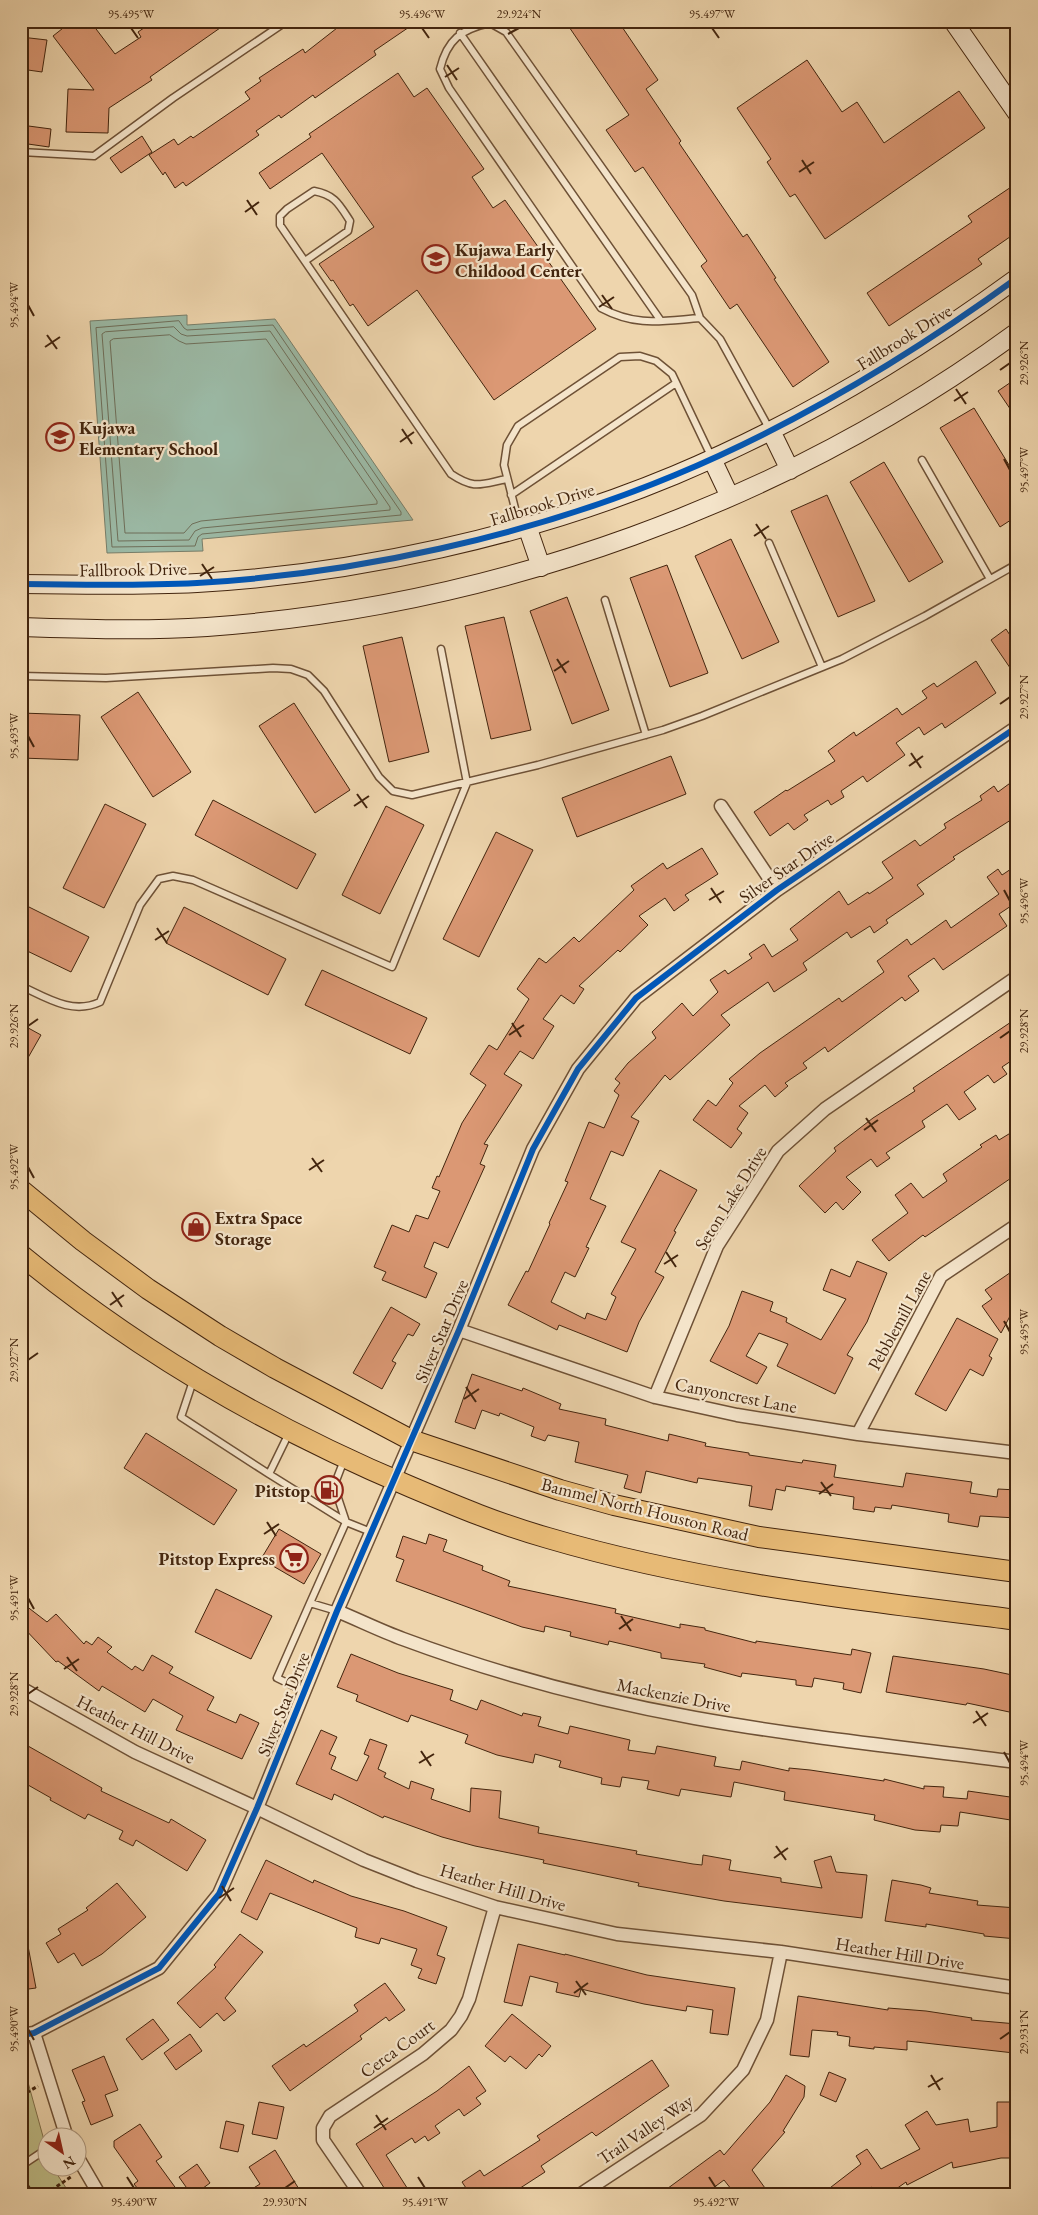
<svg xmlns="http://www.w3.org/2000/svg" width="1038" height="2215" font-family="'EB Garamond',serif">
<rect width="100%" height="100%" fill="#eed5ad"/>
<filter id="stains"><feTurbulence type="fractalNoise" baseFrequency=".004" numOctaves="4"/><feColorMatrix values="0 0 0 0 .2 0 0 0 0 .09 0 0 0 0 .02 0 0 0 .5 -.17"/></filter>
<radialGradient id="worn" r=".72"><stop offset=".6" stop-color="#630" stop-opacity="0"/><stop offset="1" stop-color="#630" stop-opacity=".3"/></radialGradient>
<path fill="#bebc86" stroke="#80704a" d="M21 2057 47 2151 48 2168H53L70 2194H21Z"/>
<path fill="#9bb9a5" stroke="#787e69" d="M187 315V325L275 319 413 520 202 539 203 551 107 553 90 321Z"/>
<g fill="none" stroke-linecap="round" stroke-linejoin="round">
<path stroke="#6f6f5a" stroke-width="1" d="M179 321 184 328 187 330 273 325 401 512V515L202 534 198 537 195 546 112 547 96 328Z
M174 327 181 334 187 336 270 331 390 507V510L202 528 195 531 189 540 118 541 102 334 105 332Z
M170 335 179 341 186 344 266 339 377 501V504L201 521 192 524 184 533H125L110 341 113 339Z"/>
</g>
<path fill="#db9874" stroke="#43250e" d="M72 21H90L115 54 141 37 138 32 154 21H230L150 77 152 80 109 108 108 133 66 132 68 89 94 90 53 36Z
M346 21H418L374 51 376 55 315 98 313 95 281 118 279 115 256 131 259 135 186 186 183 182 175 188 165 172 163 175 149 155 174 139 178 145 191 136 193 138 250 99 245 92 261 81 259 78 303 49 305 53Z
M565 21H618L658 80 646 89 681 141 679 143 743 237 747 234 776 278 774 279 829 362 793 387 737 304 730 309 701 266 707 261 643 167 635 172 606 130 629 115Z
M21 37 47 40 42 72 21 69Z
M807 60 842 112 857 102 884 143 959 91 985 128 825 239 795 194 790 197 767 162 771 159 737 108Z
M398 73 414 97 427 88 484 169 472 177 493 208 505 200 596 329 494 400 417 290 368 326 353 304 350 306 333 280 331 281 319 264 374 227 322 153 270 189 259 173 311 137 309 134Z
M21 125 51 129 49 147 21 143Z
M142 136 152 152 121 173 110 158Z
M1017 183V232L978 259 982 264 889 326 867 293 972 222 968 216Z
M1017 378V419L998 391Z
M974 408 1017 478V516L1000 527 940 428Z
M884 462 943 562 909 582 850 482Z
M827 495 875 601 838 617 791 511Z
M731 539 779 642 742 659 695 556Z
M667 565 708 673 670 687 630 578Z
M567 597 609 710 572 724 530 611Z
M504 617 531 730 491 739 465 626Z
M1006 629 1017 646V678L991 640Z
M402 637 429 752 389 762 363 646Z
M976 661 996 693 945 728 942 723 924 735 919 727 896 743 905 755 867 782 863 776 841 791 844 797 831 805 828 800 804 815 808 820 794 830 788 823 770 836 754 812 786 790 787 791 835 761 828 751 854 732 856 736 897 708 902 715 927 698 922 691 934 683 937 687Z
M138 692 191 772 153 797 101 717Z
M294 703 350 790 315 813 259 726Z
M21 713 80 715 78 760 21 758Z
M671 756 686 794 577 837 562 798Z
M1017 778V816L953 857 955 859 917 885 924 894 886 920 888 923 874 933 870 926 851 938 847 932 803 963 807 970 774 992 768 982 721 1015 730 1025 670 1080 665 1075 631 1117 639 1121 623 1156 611 1151 590 1199 606 1206 586 1247 589 1248 575 1277 565 1272 551 1302 585 1319 587 1313 606 1320 616 1297 611 1294 636 1249 621 1242 660 1170 697 1190 674 1231 676 1232 655 1272 664 1277 639 1322 627 1352 559 1325 557 1330 508 1305 526 1271 528 1272 550 1224 549 1223 568 1182 565 1181 589 1122 604 1128 619 1095 614 1091 620 1083 615 1079 628 1063 656 1038 652 1032 682 1003 693 1016 718 992 710 980 725 970 728 974 752 958 749 954 764 944 772 957 798 940 790 929 839 891 848 905 868 892 869 894 893 878 882 862 915 840 920 846 946 828 944 824 982 800 980 796 994 786 998 792Z
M213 800 316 854 297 889 195 835Z
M105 804 146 824 104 908 63 888Z
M386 806 424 825 380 914 342 895Z
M496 832 533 850 479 957 443 939Z
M702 848 718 874 685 895 689 900 674 911 665 898 639 916 648 925 620 952 618 950 579 986 584 989 574 1004 561 995 543 1019 554 1026 533 1059 520 1051 504 1074 522 1085 484 1144 488 1145 480 1164 485 1166 448 1248 434 1242 424 1267 437 1273 426 1298 382 1280 386 1272 374 1267 392 1225 409 1232 416 1215 428 1219 440 1191 432 1188 437 1176 439 1177 462 1123 486 1085 470 1074 489 1045 497 1050 529 999 517 989 539 958 546 963 574 937 579 942 634 890 631 886 663 863 667 869Z
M1017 865V902L999 914 1007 926 943 970 934 958 908 976 919 991 905 1001 902 997 828 1052 825 1047 803 1063 807 1068 785 1083 788 1086 775 1097 765 1085 739 1106 748 1113 737 1129 742 1133 731 1148 693 1120 708 1100 716 1106 733 1083 729 1079 760 1053 839 998 842 1002 884 972 877 961 907 939 911 945 946 920 951 928 999 894 987 877 998 869 1002 875Z
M21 903 89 937 71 972 21 948Z
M184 907 286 959 268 995 166 943Z
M322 970 427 1018 410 1054 305 1005Z
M1017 1018V1057L1002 1067 1007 1074 994 1083 988 1075 964 1092 976 1109 959 1120 947 1104 922 1121 925 1127 886 1153 890 1158 877 1167 871 1159 846 1177 861 1192 843 1210 836 1202 825 1213 799 1186 836 1151 834 1148 873 1118 915 1091 913 1088Z
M21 1024 41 1035 21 1070Z
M1017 1129V1174L925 1237 923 1235 889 1261 872 1240 908 1213 895 1195 911 1183 923 1198 947 1181 943 1174 982 1147 980 1145 996 1135 999 1140Z
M857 1261 887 1273 867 1322 847 1355 853 1358 835 1394 777 1366 788 1344 759 1333 746 1356 767 1367 757 1384 710 1361 729 1326 742 1291 773 1302 770 1311 787 1318 786 1322 821 1340 846 1299 823 1290 831 1269 850 1277Z
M1017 1268V1303L1001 1333 982 1306 992 1299 985 1290Z
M391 1307 420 1324 413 1336 408 1334 392 1361 396 1363 382 1389 353 1373Z
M957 1318 998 1339 989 1356 992 1358 983 1376 970 1369 946 1411 915 1394Z
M472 1374 522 1391 523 1388 561 1404 559 1409 606 1419 605 1425 668 1441 669 1434 706 1443 705 1446 749 1453V1455L802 1463 803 1460 836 1465 834 1477 903 1487 906 1473 972 1482 970 1493 997 1497 998 1489 1017 1490V1518L980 1516 978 1527 948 1522 949 1514 892 1505 891 1509 875 1507 874 1512 853 1509 854 1497 786 1486 785 1491 776 1489 772 1510 749 1506 752 1486 698 1478 697 1483 646 1471 641 1493 624 1488 628 1475 575 1462 579 1442 548 1435 545 1441 531 1436 534 1427 500 1413 499 1416 482 1410 475 1429 455 1422Z
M146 1433 237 1490 214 1525 124 1468Z
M279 1529 321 1554 304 1584 261 1559Z
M429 1534 447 1540 443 1551 483 1566 482 1570 510 1581 508 1586 616 1609 615 1613 680 1628V1624L705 1628V1630L756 1643V1641L851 1655 852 1649 871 1653 861 1693 843 1689 844 1683 814 1678 812 1687 796 1685V1680L742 1673 741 1677 704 1667 705 1664 661 1658V1653L609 1641 608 1645 570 1636 571 1632 545 1626 544 1632 522 1627 396 1581 404 1560 396 1557 403 1536 426 1544Z
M216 1589 272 1616 251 1659 195 1632Z
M21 1602 47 1622 56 1614 84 1644 86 1641 92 1645 98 1637 112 1647 107 1652 132 1670 135 1666 143 1671 152 1655 173 1667 169 1673 214 1697 207 1710 236 1723 240 1714 259 1723 242 1759 176 1730 183 1716 153 1699 145 1712 102 1686 99 1691 58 1661 56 1662 21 1625Z
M351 1654 398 1673 453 1690 450 1700 477 1710 481 1700 522 1716 523 1713 541 1717 538 1726 568 1734 570 1726 630 1740 628 1750 655 1754 657 1746 716 1757 714 1766 740 1770 742 1761 789 1771V1768L810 1770 884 1781V1779L924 1789V1786L944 1787 943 1797 967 1799 968 1791 1017 1798V1821L960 1812 958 1826 941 1825 940 1832 915 1830 874 1820 875 1815 784 1800 785 1792 734 1782 731 1797 681 1789 679 1796 647 1789 649 1781 622 1777 620 1787 601 1784 602 1778 559 1767 561 1761 535 1754 533 1763 497 1755 465 1743 468 1735 411 1715 408 1722 356 1701 358 1695 337 1687Z
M893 1656 984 1669 1017 1676V1700L1014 1713 967 1703 966 1705 886 1692Z
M321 1730 337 1737 329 1754 336 1757 331 1769 357 1781 369 1756 364 1754 370 1739 387 1745 378 1769 386 1773 384 1777 409 1789 411 1781 434 1789 431 1799 470 1812 471 1788 501 1791 499 1818 539 1827 538 1833 637 1851 636 1854 693 1864 702 1865 703 1855 731 1860 729 1870 781 1878V1882L822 1888 814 1861 831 1856 836 1872 867 1875 862 1918 724 1901 638 1886 639 1883 543 1863 544 1860 475 1846 442 1837 384 1816 383 1818 334 1794 332 1800 296 1784Z
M21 1742 102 1788 101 1791 169 1823 171 1819 206 1840 187 1871 136 1840 133 1846 119 1839 123 1831 88 1814 85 1819 50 1800 51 1798 21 1781Z
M266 1860 313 1883 314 1880 351 1896 404 1911 447 1927 437 1955 445 1958 436 1984 418 1978 422 1969 411 1965 417 1949 381 1938 379 1944 355 1937 357 1928 270 1893 257 1920 241 1912Z
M892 1880 921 1885 931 1888 929 1893 978 1901 977 1905 1017 1908V1939L984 1936V1934L926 1924V1927L885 1921Z
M117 1883 146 1917 102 1954 82 1966 74 1953 58 1963 46 1943 61 1934 58 1929 88 1910 86 1908Z
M240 1934 263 1952 225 1998 236 2011 224 2021 217 2013 200 2028 177 2003 216 1967 214 1965Z
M518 1944 565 1955V1954L647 1975 735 1988 728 2035 710 2033 713 2010 687 2006 686 2011 644 2004 581 1989 579 1997 556 1992 558 1983 530 1976 522 2006 504 2002Z
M28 1946 36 1988 21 1990V1947Z
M385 1983 405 2010 389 2021 386 2017 360 2036 362 2039 290 2091 272 2066 304 2044 306 2047 358 2011 354 2005Z
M798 1996 888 2010V2008L926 2011 972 2018 971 2020 1017 2024 1014 2053 907 2041V2050L874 2047V2049L849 2046 850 2037 837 2035 838 2032 812 2030 809 2057 790 2055Z
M512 2014 551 2046 542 2057 539 2054 526 2069 510 2056 505 2062 485 2046Z
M153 2019 169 2040 142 2060 126 2039Z
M190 2034 202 2051 176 2070 164 2053Z
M104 2056 118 2090 105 2095 113 2116 91 2125 82 2102 85 2101 72 2070Z
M652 2060 669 2086 596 2136 592 2132 541 2166 545 2172 511 2194H470L462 2182 480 2170 484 2176 540 2140 537 2136Z
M469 2066 486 2091 476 2098 481 2104 464 2116 459 2109 446 2118 435 2126 440 2133 428 2141 425 2136 415 2143 412 2138 386 2155 411 2194H388L356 2144 437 2091Z
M829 2072 846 2079 836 2102 820 2095Z
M786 2075 805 2086 804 2097 783 2131 785 2132 752 2170 765 2188 757 2194H735L724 2180 705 2194H660L720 2150 724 2155 770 2102Z
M259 2102 284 2107 277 2139 252 2134Z
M997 2102H1017V2158H1001L953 2168 952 2162 907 2185 906 2182 889 2194H877L872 2187 862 2194H822L861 2164 856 2156 867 2149 881 2169 920 2149 905 2125 927 2111 936 2125 968 2119 970 2132 997 2127Z
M226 2121 244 2125 238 2152 220 2148Z
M140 2124 162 2157 156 2161 180 2194H142L134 2184 138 2181 114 2147V2141Z
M275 2150 302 2194H244L260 2184 249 2167Z
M197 2164 210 2183 195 2194H191L179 2177Z"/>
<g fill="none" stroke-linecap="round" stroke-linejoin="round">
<defs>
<path id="lane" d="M460 33 661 321
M21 152 94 156 173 98 287 21
M305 261 348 231 350 221C339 204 335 195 314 191L287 209 280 216V225L451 474C475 490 481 484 507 479
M700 318C661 321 637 327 601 308L449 88 440 69C447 40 461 29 490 23L506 32 692 295 700 318 720 339 770 430
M922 460 990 579
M511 495 676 383
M520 528 504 465 507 445 518 426 620 357 640 356 656 361 672 374 712 458
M769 543 822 667
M605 600 646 735
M21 676 106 678 273 668 291 669 308 675 324 691 379 777 393 791 412 795 538 765 663 730 702 716 842 659 925 616 1017 564
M21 986C47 998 72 1015 100 1002L140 905 159 879 173 876 193 880 392 967 467 783 441 649
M193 1381 181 1417 269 1474
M289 1433 269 1474 346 1522 371 1532
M310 1603 346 1522 334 1486 344 1460
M304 1691 277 1678 310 1603 337 1611
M21 2166 48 2148"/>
<path id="street" d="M721 806 777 890
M459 1330 655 1397 737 1415 858 1434 1017 1453
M655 1397 717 1246 778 1151 825 1109 1017 977
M858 1434 941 1276 1017 1225
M337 1611C359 1620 381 1631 403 1639 497 1674 596 1700 695 1718 801 1737 909 1748 1017 1762
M21 1688 135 1752 257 1808 364 1860 417 1881 495 1907 617 1934 781 1952 1017 1988
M34 2033 67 2138
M21 2035 34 2033 159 1968 219 1894 257 1808 337 1611 459 1330 533 1149 578 1069 636 998 777 890 1017 727
M78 2158 99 2194
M360 2194 323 2140V2128L330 2116 423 2054 451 2030 461 2016 469 1999 495 1907
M581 2194 701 2115 743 2070 767 2020 781 1952"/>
<path id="secondary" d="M953 21 1017 113
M771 431 790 470
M712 459 730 497
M527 526 541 567
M21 584C80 585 139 586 197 583 355 574 529 536 675 475 797 424 910 356 1017 278
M21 627C83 629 145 631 207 627 497 606 782 504 1017 332"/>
<path id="primary" d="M21 1190 83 1241 148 1289 220 1336 275 1368 411 1440 560 1490 614 1505 759 1537 1017 1572
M21 1255C139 1352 270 1428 411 1487 456 1506 501 1525 548 1538 700 1583 859 1600 1017 1620"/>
</defs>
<use href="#lane" stroke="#6e5136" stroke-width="9"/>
<use href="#street" stroke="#6e5136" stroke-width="15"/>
<use href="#secondary" stroke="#43250e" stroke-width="20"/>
<use href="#primary" stroke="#43250e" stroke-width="22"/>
<path stroke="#43250e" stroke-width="3" stroke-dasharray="4 2.5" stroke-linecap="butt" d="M21 2096 38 2086
M28 2186 33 2194
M46 2194 72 2176"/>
<use href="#lane" stroke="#f4e4ca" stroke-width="6"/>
<use href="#street" stroke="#f4e4ca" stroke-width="12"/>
<use href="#secondary" stroke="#f4e4ca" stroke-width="18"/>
<use href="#primary" stroke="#e7ba76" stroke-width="20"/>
<defs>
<path id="cycleway" d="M21 584C80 585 139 586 197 583 355 574 529 536 675 475 797 424 910 356 1017 278
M21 2035 34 2033 159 1968 219 1894 257 1808 337 1611 459 1330 533 1149 578 1069 636 998 777 890 1017 727"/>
</defs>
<use href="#cycleway" stroke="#f4e4ca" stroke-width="9"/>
<use href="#cycleway" stroke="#0057b8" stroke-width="6"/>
</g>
<path fill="none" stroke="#43250e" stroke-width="2" d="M131 28 138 38M422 28 429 38M712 28 719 38M508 34 519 28M447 65 457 80M445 77 459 68M802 160 811 174M799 172 814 162M247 200 257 215M245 212 259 202M602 295 612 309M28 305 34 316M599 307 614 297M47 335 57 349M45 347 60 337M1000 370 1010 363M956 389 966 404M954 401 968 392M402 429 412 444M400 442 414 432M1004 459 1010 470M756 524 766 539M754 536 769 526M202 564 212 579M200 576 214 567M557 659 566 673M554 671 569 661M1000 704 1010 697M28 736 34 747M911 753 921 768M909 766 923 756M357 794 367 808M354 806 369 796M711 888 721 903M1004 890 1010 901M709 900 724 891M157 928 167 943M155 940 169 931M512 1023 521 1037M28 1026 38 1019M509 1035 524 1025M1000 1038 1010 1031M866 1118 876 1132M864 1130 878 1120M312 1158 322 1172M28 1167 34 1178M309 1170 324 1160M666 1252 676 1267M664 1264 678 1255M112 1292 122 1307M110 1305 124 1295M1004 1321 1010 1332M28 1360 38 1353M466 1387 476 1402M464 1399 479 1389M821 1482 831 1496M819 1494 833 1484M267 1522 276 1536M264 1534 279 1524M28 1598 34 1609M621 1616 631 1631M619 1629 633 1619M67 1657 77 1671M64 1669 79 1659M28 1694 38 1687M976 1711 986 1726M973 1723 988 1713M421 1751 431 1766M1004 1752 1010 1763M419 1763 434 1754M776 1846 786 1860M774 1858 788 1848M222 1886 231 1901M219 1898 234 1888M576 1981 586 1995M574 1993 588 1983M28 2029 34 2040M1000 2039 1010 2032M931 2075 940 2090M928 2087 943 2078M376 2115 386 2130M374 2128 388 2118M127 2177 134 2188M418 2177 425 2188M709 2177 716 2188M285 2188 295 2181"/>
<defs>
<symbol id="school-ring" viewBox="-11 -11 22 22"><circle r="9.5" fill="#f4e4ca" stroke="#8f2418" stroke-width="1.5"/><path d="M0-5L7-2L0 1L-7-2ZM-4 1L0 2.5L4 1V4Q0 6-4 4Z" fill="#8f2418"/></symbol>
<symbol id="shop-ring" viewBox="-11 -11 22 22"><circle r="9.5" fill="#f4e4ca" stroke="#8f2418" stroke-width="1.5"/><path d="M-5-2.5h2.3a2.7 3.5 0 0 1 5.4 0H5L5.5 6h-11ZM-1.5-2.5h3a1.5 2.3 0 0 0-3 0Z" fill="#8f2418"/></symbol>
<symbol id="fuel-ring" viewBox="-11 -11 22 22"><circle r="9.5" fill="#f4e4ca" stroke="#8f2418" stroke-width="1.5"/><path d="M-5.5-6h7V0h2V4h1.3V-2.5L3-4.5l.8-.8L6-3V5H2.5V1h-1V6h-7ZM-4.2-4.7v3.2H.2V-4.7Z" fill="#8f2418"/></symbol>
<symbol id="supermarket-ring" viewBox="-11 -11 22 22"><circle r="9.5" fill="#f4e4ca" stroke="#8f2418" stroke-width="1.5"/><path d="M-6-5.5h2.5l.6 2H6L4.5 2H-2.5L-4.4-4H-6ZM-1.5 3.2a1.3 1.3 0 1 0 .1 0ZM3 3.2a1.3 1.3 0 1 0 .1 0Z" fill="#8f2418"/></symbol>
</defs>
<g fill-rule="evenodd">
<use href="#school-ring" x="420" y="243" width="32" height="32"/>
<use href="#school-ring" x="44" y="421" width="32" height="32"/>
<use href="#shop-ring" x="180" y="1211" width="32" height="32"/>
<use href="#fuel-ring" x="313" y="1474" width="32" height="32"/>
<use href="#supermarket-ring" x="278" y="1542" width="32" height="32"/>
</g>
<g text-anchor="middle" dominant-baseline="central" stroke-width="4.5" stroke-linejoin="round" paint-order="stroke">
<g font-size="18" font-weight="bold" fill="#43250e" stroke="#f4e4ca" text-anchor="start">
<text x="455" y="249">Kujawa Early<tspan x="455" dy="21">Childood Center</tspan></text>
<text x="79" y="427">Kujawa<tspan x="79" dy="21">Elementary School</tspan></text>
<text x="215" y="1217">Extra Space<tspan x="215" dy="21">Storage</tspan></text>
<text x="310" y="1490" text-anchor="end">Pitstop</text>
<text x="275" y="1558" text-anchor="end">Pitstop Express</text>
</g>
<g font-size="18" fill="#43250e" stroke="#f4e4ca">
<text transform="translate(904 337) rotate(-32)">Fallbrook Drive</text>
<text transform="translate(542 504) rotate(-17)">Fallbrook Drive</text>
<text transform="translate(133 569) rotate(-1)">Fallbrook Drive</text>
<text transform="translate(786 867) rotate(-35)">Silver Star Drive</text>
<text transform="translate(730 1198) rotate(-58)">Seton Lake Drive</text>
<text transform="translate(899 1320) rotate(-61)">Pebblemill Lane</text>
<text transform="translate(441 1331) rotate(-67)">Silver Star Drive</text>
<text transform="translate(736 1395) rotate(11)">Canyoncrest Lane</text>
<text transform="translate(645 1509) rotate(14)">Bammel North Houston Road</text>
<text transform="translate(674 1695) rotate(11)">Mackenzie Drive</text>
<text transform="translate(283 1704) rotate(-68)">Silver Star Drive</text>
<text transform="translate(136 1729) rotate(27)">Heather Hill Drive</text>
<text transform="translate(503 1887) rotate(16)">Heather Hill Drive</text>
<text transform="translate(900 1953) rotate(9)">Heather Hill Drive</text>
<text transform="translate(397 2048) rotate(-36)">Cerca Court</text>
<text transform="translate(645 2129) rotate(-34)">Trail Valley Way</text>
</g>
</g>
<rect width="1038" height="2215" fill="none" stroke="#eed5ad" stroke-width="55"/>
<g transform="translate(62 2152) rotate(146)"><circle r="24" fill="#f4e4ca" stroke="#ad987f"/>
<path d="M0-4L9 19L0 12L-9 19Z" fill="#8f2418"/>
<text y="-8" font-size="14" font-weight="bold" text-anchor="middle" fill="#43250e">N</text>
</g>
<rect x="28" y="28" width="982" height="2160" fill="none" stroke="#43250e" stroke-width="2"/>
<g font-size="12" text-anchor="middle" fill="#43250e">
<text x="131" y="18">95.495°W</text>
<text x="422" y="18">95.496°W</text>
<text x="519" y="18">29.924°N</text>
<text x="712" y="18">95.497°W</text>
<text transform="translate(14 305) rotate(-90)" y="4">95.494°W</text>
<text transform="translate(1024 363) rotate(-90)" y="4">29.926°N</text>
<text transform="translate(1024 470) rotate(-90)" y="4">95.497°W</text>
<text transform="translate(1024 697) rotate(-90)" y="4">29.927°N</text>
<text transform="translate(14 736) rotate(-90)" y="4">95.493°W</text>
<text transform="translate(1024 901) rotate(-90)" y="4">95.496°W</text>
<text transform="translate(14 1026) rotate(-90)" y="4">29.926°N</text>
<text transform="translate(1024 1031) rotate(-90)" y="4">29.928°N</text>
<text transform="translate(14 1167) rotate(-90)" y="4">95.492°W</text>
<text transform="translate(1024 1332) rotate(-90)" y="4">95.495°W</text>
<text transform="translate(14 1360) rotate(-90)" y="4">29.927°N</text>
<text transform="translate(14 1598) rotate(-90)" y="4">95.491°W</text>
<text transform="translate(14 1694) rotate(-90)" y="4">29.928°N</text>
<text transform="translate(1024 1763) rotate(-90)" y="4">95.494°W</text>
<text transform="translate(14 2029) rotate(-90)" y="4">95.490°W</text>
<text transform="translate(1024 2032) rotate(-90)" y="4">29.931°N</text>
<text x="134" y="2206">95.490°W</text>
<text x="285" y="2206">29.930°N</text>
<text x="425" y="2206">95.491°W</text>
<text x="716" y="2206">95.492°W</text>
</g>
<rect width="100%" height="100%" filter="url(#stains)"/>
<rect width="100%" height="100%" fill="url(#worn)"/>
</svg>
